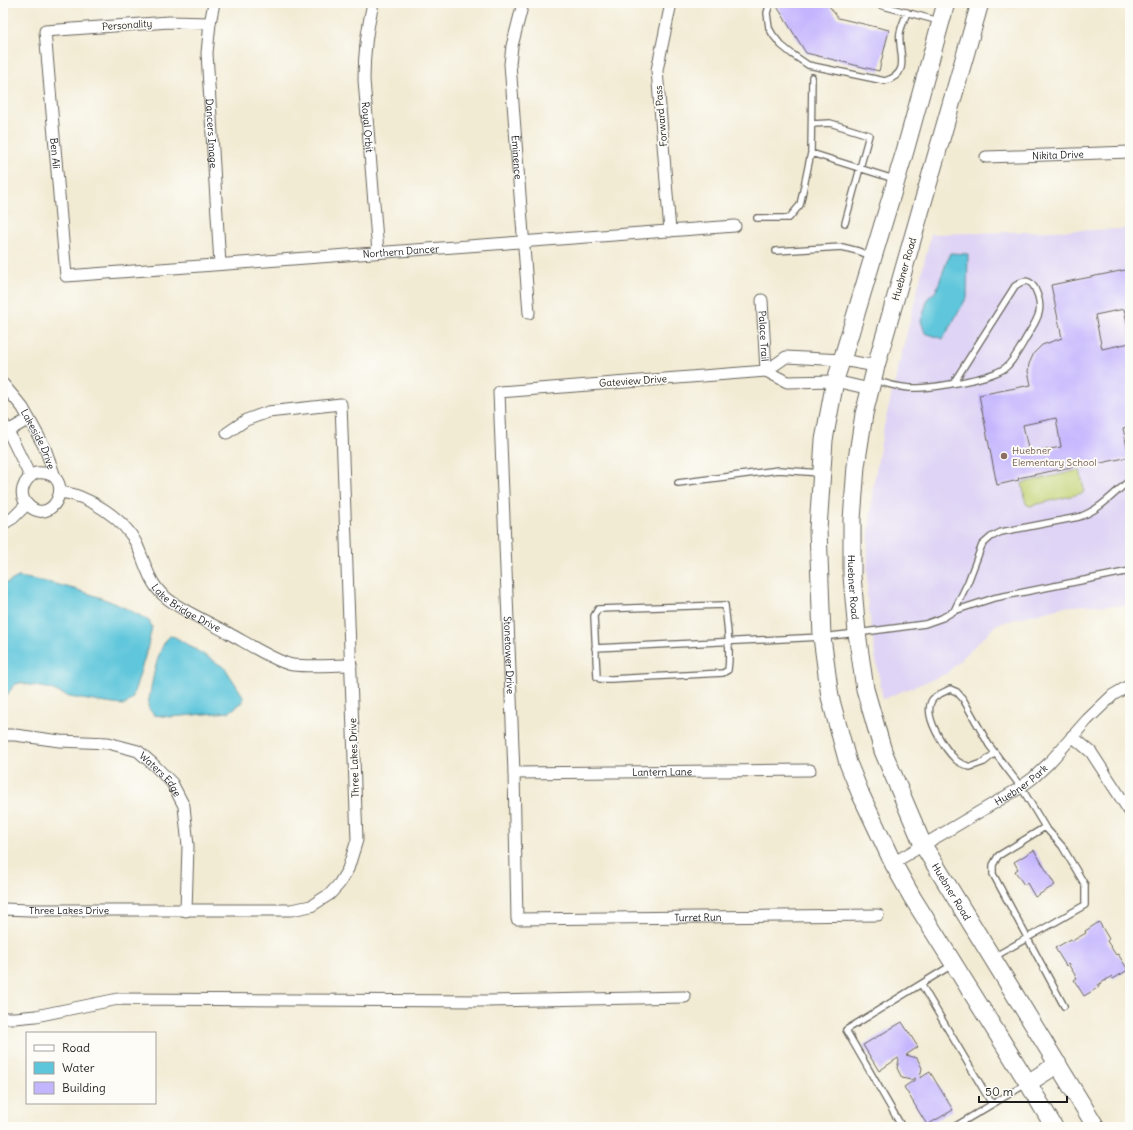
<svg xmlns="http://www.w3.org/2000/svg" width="1133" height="1130" font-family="Delius,sans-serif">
<rect width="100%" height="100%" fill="#fdfcf7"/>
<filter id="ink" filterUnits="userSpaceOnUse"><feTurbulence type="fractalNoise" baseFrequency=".025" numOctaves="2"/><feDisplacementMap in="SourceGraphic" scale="8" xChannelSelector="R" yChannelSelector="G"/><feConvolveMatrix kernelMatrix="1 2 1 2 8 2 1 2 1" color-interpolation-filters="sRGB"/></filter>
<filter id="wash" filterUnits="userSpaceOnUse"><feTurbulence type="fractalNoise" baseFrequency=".012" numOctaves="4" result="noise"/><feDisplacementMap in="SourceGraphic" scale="16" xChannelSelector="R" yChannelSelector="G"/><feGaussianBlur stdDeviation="0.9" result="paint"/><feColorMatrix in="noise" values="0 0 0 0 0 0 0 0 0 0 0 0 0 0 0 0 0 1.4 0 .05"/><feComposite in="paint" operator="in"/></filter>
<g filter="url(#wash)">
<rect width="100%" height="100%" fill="#f2ebd4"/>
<path fill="#dfd4f5" d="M1130 229V606L1084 605 1061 607 997 624 946 674 883 699 875 656 867 595 868 543 873 487 884 426 931 234Z"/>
<path fill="#c2d376" stroke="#6f7849" d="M1080 470 1084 490 1083 493 1030 506 1026 504 1022 483Z"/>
<path fill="#5ec6db" stroke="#3d717c" d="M950 253 968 254 967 297 943 339 925 333 921 321 928 298 936 291Z
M18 577C61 583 112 598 149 621L152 627 147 650 132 699 125 705 113 704 69 697 51 689 19 683 14 685 3 701V582L7 583Z
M170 636 175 637 225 668 243 696V702L229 712 170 717 154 715 149 709 148 705C151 688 157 646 170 636Z"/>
<g id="blocks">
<path fill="#c3b4fe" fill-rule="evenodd" d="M777 3H827L838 18 889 30 879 71 806 53 776 5Z
M1130 269V336L1124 309 1095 315 1102 349 1130 343V426L1123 428 1129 457 1082 467 1081 465 1018 478 1019 480 997 485 979 395 1031 385 1028 371 1029 364 1034 353 1042 345 1062 338 1051 285ZM1056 418 1061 447 1029 453 1023 425Z
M1034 850 1055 885 1035 897 1027 883 1024 885 1015 871 1018 869 1014 862Z
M1099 922 1109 939 1107 941 1116 955 1118 954 1128 970 1113 979 1112 976 1098 985 1099 987 1084 996 1074 980 1077 978 1068 964 1066 966 1055 948 1071 939 1072 941 1086 933 1085 931Z
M902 1022 918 1047 906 1055 917 1058 922 1068 920 1078 930 1072 953 1110 927 1125 904 1087 916 1079 915 1078 911 1080 902 1078 897 1068 899 1060 898 1058 879 1071 863 1045Z"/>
</g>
</g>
<g filter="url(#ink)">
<use href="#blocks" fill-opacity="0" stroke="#67645c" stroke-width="1"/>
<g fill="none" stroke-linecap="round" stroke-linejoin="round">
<defs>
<path id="service" d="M770 3 767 13 769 28 773 35 781 45 792 54 808 65 885 81C913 73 897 51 900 33 901 26 905 19 907 12
M872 3 939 21
M812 124 830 123 869 135 845 223
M811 153 812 77
M757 218H789L800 205 811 153 894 179
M776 251 842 247 858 251 871 256
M875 380C886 384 898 387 910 388 929 389 990 379 1005 368 1015 360 1022 344 1029 333 1038 318 1044 309 1036 291 1031 279 1025 279 1015 286L954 382
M678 483 779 470 821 473
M725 605C727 626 731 649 728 670L723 673 611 679H600L597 677 594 616 598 609Z
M954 611 968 582 982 545 991 537 1001 532 1079 517C1100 510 1113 494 1130 480
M595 648 822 637 857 633 925 624 942 618 954 611 994 598 1130 571
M1045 827 998 856 993 865V874L1064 1006
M994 957 1085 905V885L1062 846 1045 827 1021 787 989 745 963 699 957 692 950 689C945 692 935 695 932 700 922 716 945 749 956 760 959 763 965 765 970 767L984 762 995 753
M921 984 992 1104
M902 1127 846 1030 952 965
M954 1127 1026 1084"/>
<g id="minor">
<path id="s1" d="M214 3 210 23 207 53 220 264"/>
<path id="s2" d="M373 3C367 31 364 51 364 80L378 252"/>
<path id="s3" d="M523 3 512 46 510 64 529 313"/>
<path id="s4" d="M210 23 169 22 45 31 66 276 735 226"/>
<path id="s5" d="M986 157 1130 152"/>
<path d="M670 231 657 70 671 3"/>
<path id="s6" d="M762 300 766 371"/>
<path id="s7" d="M876 366 842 360 786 357 766 371 499 392 514 773 517 919 878 915"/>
<path d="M766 371 787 382 835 381 870 389"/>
<path id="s8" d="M3 384 23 408 45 448 55 477"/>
<path d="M3 423 8 431 30 476"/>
<path d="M8 431 29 419"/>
<path d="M36 473C79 469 55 529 29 506 16 495 24 479 36 473Z"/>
<path id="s9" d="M60 492C88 495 125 519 137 545 144 560 149 582 162 594 179 610 209 622 230 634 245 642 278 663 293 665 312 667 332 665 351 665"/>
<path d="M3 524 13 518 27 504"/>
<path id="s10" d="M3 735H15L60 741 108 743 138 751 153 764 172 783 184 806 188 846 186 911"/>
<path d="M1072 736 1091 752 1130 812"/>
<path id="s11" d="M514 773 810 770"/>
<path id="s12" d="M893 863 1018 789 1033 778 1049 763 1087 720 1113 695 1130 685"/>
<path id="s13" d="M3 909 30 910H291L311 906 330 894 339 884 348 869 357 840 341 404 268 412 246 420 227 433"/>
<path d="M3 1018H15L36 1016 118 999 486 1001 685 997"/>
</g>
<path id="secondary" d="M835 381 842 360"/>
<g id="primary">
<path id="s14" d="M980 3 876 366 864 414 856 466 852 520V576L857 633 865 689 883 751 923 845 1096 1127"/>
<path d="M842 360 905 151 946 3"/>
<path d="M835 381 824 440 818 529 822 637 830 697 848 763 861 795 893 863 912 897 1028 1083 1054 1127"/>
<path d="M1028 1083 1058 1064"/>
</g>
</defs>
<use href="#service" stroke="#67645c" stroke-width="8"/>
<use href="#minor" stroke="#67645c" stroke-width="13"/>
<use href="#secondary" stroke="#67645c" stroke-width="18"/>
<use href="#primary" stroke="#67645c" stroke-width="19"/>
<use href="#service" stroke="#fff" stroke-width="5.5"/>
<use href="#minor" stroke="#fff" stroke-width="11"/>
<use href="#secondary" stroke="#fff" stroke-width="16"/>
<use href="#primary" stroke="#fff" stroke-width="17"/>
</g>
</g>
<circle fill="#8d6e63" stroke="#fdfcf7" stroke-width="1.5" cx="1004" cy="456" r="4"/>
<g text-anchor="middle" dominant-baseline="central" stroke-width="3.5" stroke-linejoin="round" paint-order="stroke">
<g font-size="10" fill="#1c1c1c" stroke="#fdfcf7">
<text transform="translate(127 25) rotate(-4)">Personality</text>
<text transform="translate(661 116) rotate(-95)">Forward Pass</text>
<text stroke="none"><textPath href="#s2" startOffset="125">Royal Orbit</textPath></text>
<text stroke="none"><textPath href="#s1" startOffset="131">Dancers Image</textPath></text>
<text stroke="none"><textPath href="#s4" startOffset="288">Ben Ali</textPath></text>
<text stroke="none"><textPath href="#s5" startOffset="72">Nikita Drive</textPath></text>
<text stroke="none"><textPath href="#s3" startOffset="156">Eminence</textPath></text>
<text stroke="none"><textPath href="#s4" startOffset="747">Northern Dancer</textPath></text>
<text transform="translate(904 269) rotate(-74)">Huebner Road</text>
<text stroke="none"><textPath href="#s6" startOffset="36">Palace Trail</textPath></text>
<text transform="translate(633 381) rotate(-4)">Gateview Drive</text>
<text stroke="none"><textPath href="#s8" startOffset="66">Lakeside Drive</textPath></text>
<text stroke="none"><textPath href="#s14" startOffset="601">Huebner Road</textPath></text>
<text stroke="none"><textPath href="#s9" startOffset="180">Lake Bridge Drive</textPath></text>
<text stroke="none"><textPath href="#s7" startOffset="646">Stonetower Drive</textPath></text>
<text transform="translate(354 758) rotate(-92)">Three Lakes Drive</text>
<text stroke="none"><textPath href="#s11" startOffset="148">Lantern Lane</textPath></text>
<text stroke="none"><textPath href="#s10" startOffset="169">Waters Edge</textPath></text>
<text stroke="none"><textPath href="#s12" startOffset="150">Huebner Park</textPath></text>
<text stroke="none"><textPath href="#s14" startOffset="925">Huebner Road</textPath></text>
<text stroke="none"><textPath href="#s13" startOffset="66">Three Lakes Drive</textPath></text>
<text stroke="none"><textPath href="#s7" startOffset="1091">Turret Run</textPath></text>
</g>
<g font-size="10" fill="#785e54" stroke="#fdfcf7" text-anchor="start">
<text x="1012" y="450">Huebner<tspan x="1012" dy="12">Elementary School</tspan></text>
</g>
</g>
<rect width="1133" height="1130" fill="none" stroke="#fdfcf7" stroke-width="16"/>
<rect x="26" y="1032" width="130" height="72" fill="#fdfcf7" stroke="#a3a29f"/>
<rect x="34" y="1045" width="20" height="6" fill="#ffffff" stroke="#a3a29f"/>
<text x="62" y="1052" font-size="12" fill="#1c1c1c">Road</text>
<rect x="34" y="1062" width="20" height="12" fill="#5ec6db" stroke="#a3a29f"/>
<text x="62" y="1072" font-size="12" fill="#1c1c1c">Water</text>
<rect x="34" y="1082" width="20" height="12" fill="#c3b4fe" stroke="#a3a29f"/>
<text x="62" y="1092" font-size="12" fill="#1c1c1c">Building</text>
<path d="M979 1096v6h88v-6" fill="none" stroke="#1c1c1c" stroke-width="2"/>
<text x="985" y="1096" font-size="12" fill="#1c1c1c" stroke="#fdfcf7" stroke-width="3" paint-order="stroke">50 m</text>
</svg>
